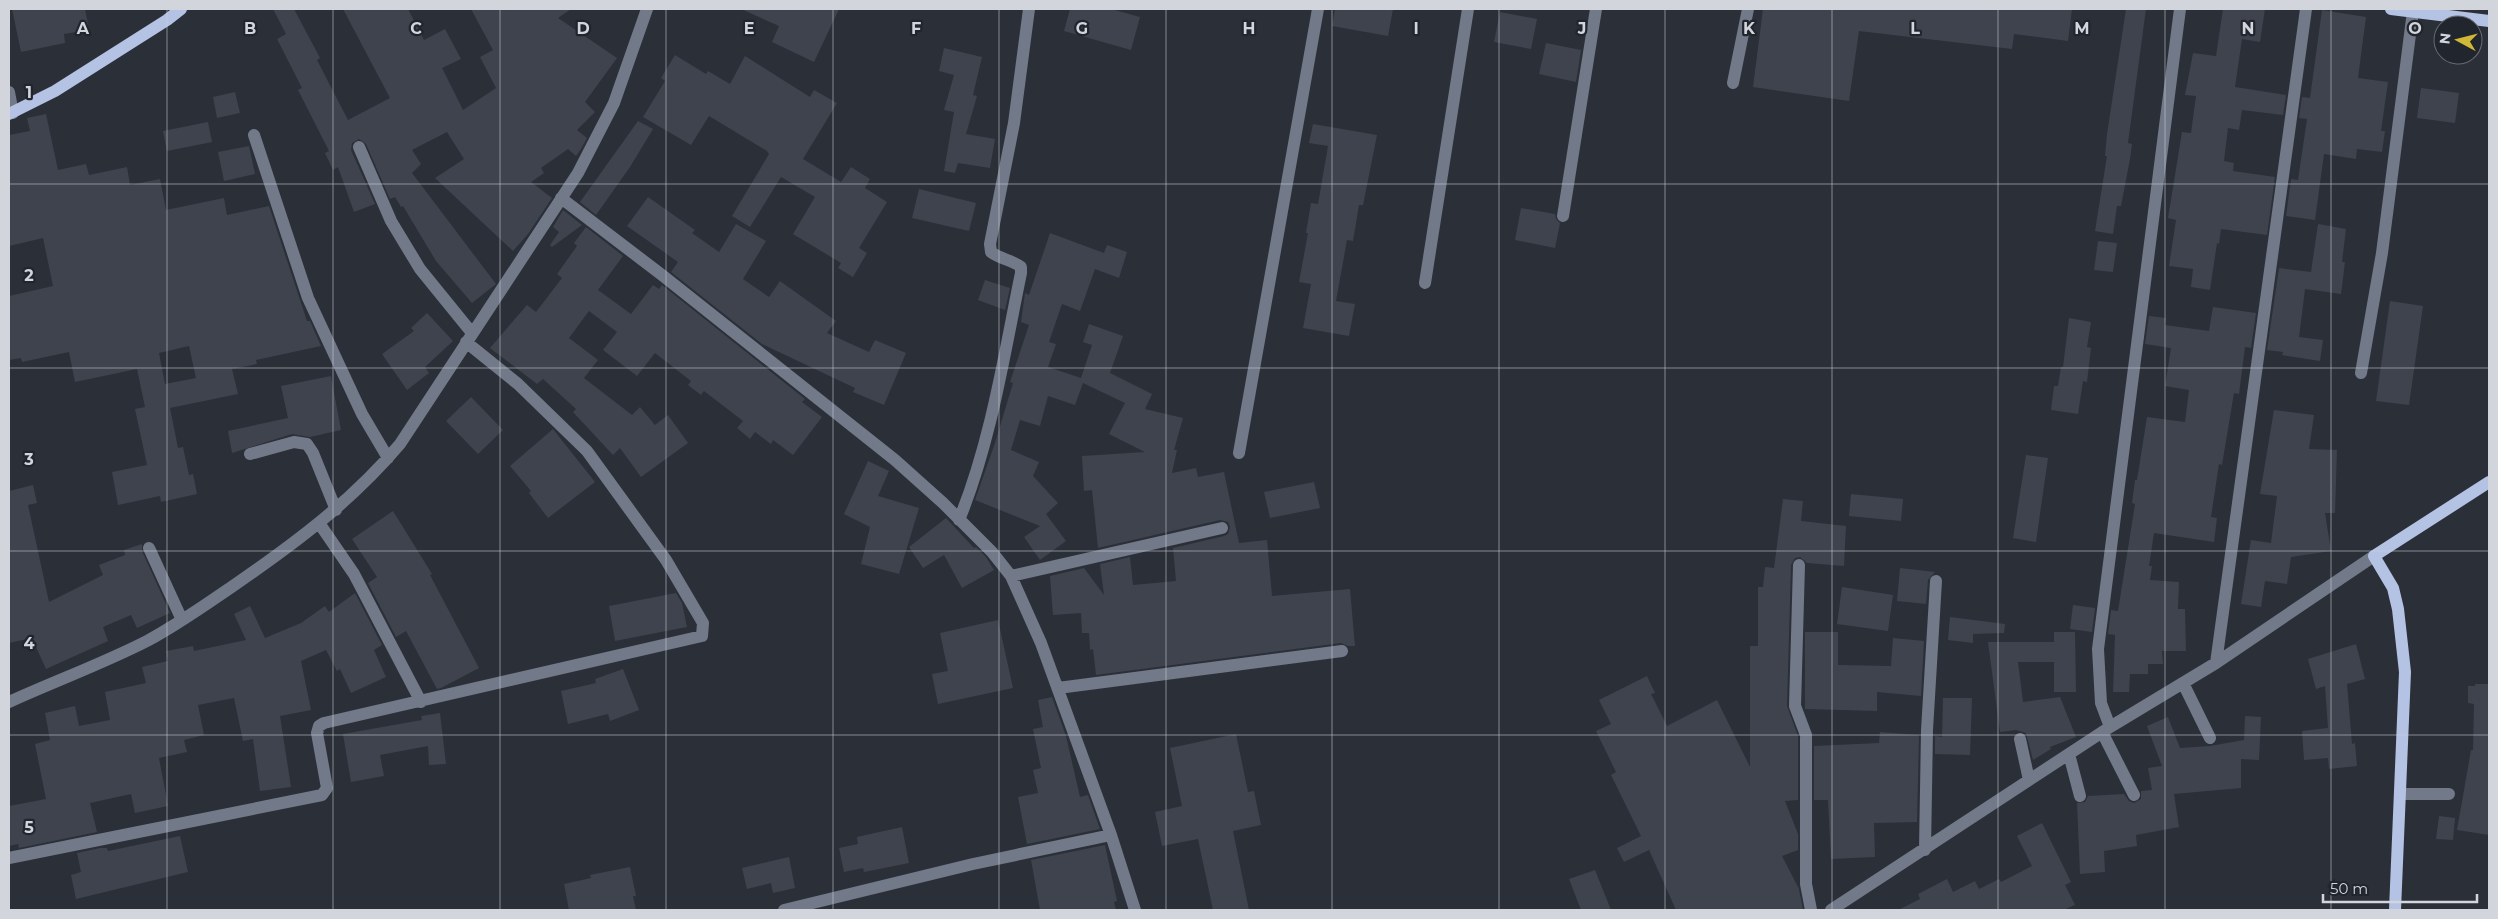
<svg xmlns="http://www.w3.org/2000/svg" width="2498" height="919" font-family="Montserrat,sans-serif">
<rect width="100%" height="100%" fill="#2b2f38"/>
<path fill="#3f434d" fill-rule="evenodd" d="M12 9H85L89 30 64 34 65 43 21 52Z
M273 9H294L320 58 317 60 348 120 390 98 343 9H408L424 40 445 29 461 59 442 68 463 110 496 88 480 57 493 50 471 9H571L558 18 617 58 585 102 595 112 577 130 587 138 581 149 576 156 568 149 541 168 544 173 531 182 552 198 528 234 513 251 435 178 464 159 447 132 412 150 421 164 412 173 496 284 472 303 436 261 403 206 401 207 395 197 390 199 366 144 359 139 352 143 351 150 375 204 354 212 338 167 333 170 325 153 329 151 298 90 302 88 277 39 286 34Z
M741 9H839L814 62 772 42 779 26Z
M1070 9H1111L1140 17 1131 50 1064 31Z
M1335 9H1393L1388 36 1332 26Z
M1763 9H2072L2068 41 2014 34 2012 49 1859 31 1849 101 1753 87Z
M2126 9H2146L2128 143 2132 144 2130 159 2121 206H2117L2113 234 2095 231 2107 156H2105L2107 134Z
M2223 9H2265L2260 42 2242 39 2235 87 2286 95 2283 115 2242 110 2239 130 2228 128 2224 161 2234 163 2233 171 2275 177 2267 235 2221 229 2219 244 2217 243 2210 290 2191 287 2193 269 2169 266 2176 220 2168 218 2182 132 2191 133 2196 96 2185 95 2193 53 2216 56Z
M2322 10 2366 17 2358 78 2388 82 2381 131H2385L2382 152 2357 149 2356 159 2324 154 2315 220 2286 216 2291 179 2298 180 2307 119 2299 118 2302 97 2310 98Z
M1500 12 1537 19 1531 49 1494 42Z
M1546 43 1581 50 1576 82 1539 74Z
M944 48 982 57 973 95 977 96 966 134 995 139 990 168 958 163 955 173 944 171 954 112 944 110 954 75 939 71Z
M675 55 706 74 708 71 730 84 745 56 810 97 814 90 837 103 803 159 841 182 851 167 870 179 865 188 887 202 859 248 867 253 853 277 838 268 841 263 793 234 815 197 781 177 750 227 732 216 769 154 767 151 709 116 691 145 643 117 665 81 661 78Z
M2421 88 2459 93 2455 123 2417 118Z
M235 92 240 113 217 118 213 97Z
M46 114 58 170 86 164 89 175 127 167 130 185 160 179 166 210 224 198 227 215 269 206 307 321H310L321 346 256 360 257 364 232 369 238 394 170 408 178 448 183 447 189 475 193 474 197 494 161 502 160 496 118 505 112 472 147 465 135 409 145 407 137 369 75 382 69 352 22 362 21 358 9 360V296L53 286 43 238 9 246V135L30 131 27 118ZM189 346 196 378 165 384 159 353Z
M638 121 653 129 630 167 596 215 580 202Z
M208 122 212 142 167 151 163 131Z
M1313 124 1377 135 1363 205H1359L1353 241 1347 240 1336 301 1355 304 1349 336 1303 328 1311 284 1299 282 1308 233H1306L1311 203 1318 204 1328 146 1309 143Z
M249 146 255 174 224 181 218 152Z
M919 189 976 203 969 231 912 218Z
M648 197 695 230 692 233 719 252 736 224 766 241 743 279 769 297 780 281 836 321 827 333 869 352 875 340 906 353 884 405 853 392 855 388 762 344 671 272 678 262 627 226Z
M1521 208 1555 214 1556 219 1560 223 1555 248 1515 240Z
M563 210 582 225 552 247 550 245 559 232 553 227Z
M2318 224 2346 229 2342 262H2345L2341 294 2305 289 2299 337 2323 340 2320 361 2282 355 2283 352 2267 350 2279 268 2311 272Z
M586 227 623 256 598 290 631 314 653 285 659 289 662 285 805 399 802 402 822 417 793 455 773 440 771 444 755 432 750 439 737 428 743 421 704 391 701 395 688 385 691 381 655 353 637 376 603 350 617 332 589 311 569 338 598 360 584 378 632 415 640 407 655 425 668 415 688 443 641 477 620 448 613 455 573 412 576 409 543 379 537 384 490 348 527 305 536 312 562 278 557 274 577 246 574 243Z
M1050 233 1104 253 1107 245 1127 252 1119 278 1095 269 1080 311 1062 304 1049 342 1056 344 1048 367 1081 378 1092 345 1083 342 1089 324 1123 336 1110 373 1152 394 1145 409 1183 418 1174 450H1177L1172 473 1196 468 1198 477 1224 472 1239 543 1267 540 1272 596 1350 589 1355 646H1348L1341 643 1096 675 1093 649 1090 650 1089 633H1082L1081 613 1053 615 1050 576 1084 568 1104 595 1100 564 1130 557 1133 585 1176 581 1173 548 1224 536 1228 534 1230 527 1228 522 1220 520 1098 548 1092 490 1084 491 1082 456 1145 452 1109 434 1125 403 1083 383 1075 405 1048 396 1040 426 1020 420 1011 450 1039 462 1033 476 1058 503 1046 514 1066 541 1040 560 1024 537 1040 526 975 500 995 443 1013 383 1010 382 1029 325 1021 322 1025 293 1029 295Z
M2098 241 2117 243 2113 272 2094 270Z
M985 280 1010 288 1005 310 978 300Z
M2390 301 2423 306 2409 405 2376 401Z
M2213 307 2256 313 2251 348 2245 347 2239 394 2234 393 2222 465 2219 464 2211 517 2217 518 2214 542 2154 533 2149 566H2152L2150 580 2179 582 2178 609H2185L2186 651H2162L2163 664H2148V674H2130L2129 692H2113L2115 635 2108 634 2111 610 2118 611 2135 504 2132 503 2135 480H2137L2147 417 2185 422 2189 390 2165 386 2171 348 2145 344 2149 316 2166 318 2165 325 2209 331Z
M427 313 453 341 425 367 429 373 407 390 382 354 414 331 411 328Z
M2069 318 2091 322 2087 347 2091 348 2087 382 2083 381 2078 414 2051 410 2054 386H2058L2061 367H2063Z
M331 376 341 430 310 437 292 434 232 453 228 431 288 418 281 386Z
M471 397 503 430 478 454 446 421Z
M2274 410 2314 415 2309 449 2337 450 2335 513H2325L2331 551 2291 557 2287 584 2265 581 2261 607 2241 604 2251 540 2271 543 2277 496 2260 494Z
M553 429 595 482 548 518 529 493 531 491 510 466Z
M2026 455 2048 458 2036 542 2013 538Z
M868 461 889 471 878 496 919 508 899 574 861 564 870 527 844 514Z
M1314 482 1320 508 1270 518 1264 492Z
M33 485 37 503 28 505 49 602 103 575 99 565 125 555 124 550 142 544V551L170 613 137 628 131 615 103 627 108 641 46 669 32 638 9 643V491Z
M1851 494 1903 499 1901 521 1849 516Z
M1783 499 1803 501 1801 521 1846 526 1844 566 1807 563 1800 557 1795 558 1791 565 1787 706 1798 736V800L1785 801 1798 834V850L1782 856 1799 889 1803 910H1676L1649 850 1624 862 1617 848 1641 836 1611 775 1616 772 1596 731 1611 724 1599 700 1647 676 1655 693 1651 694 1667 726 1717 700 1750 767V646H1758V587H1763L1765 567 1774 568Z
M393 511 432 574 430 575 479 668 441 688 437 689 406 631 396 637 368 583 377 577 352 539Z
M946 518 974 548 976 547 986 557 994 570 962 588 944 555 923 568 909 547Z
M1900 568 1935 572 1928 580 1926 604 1897 601Z
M1842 587 1893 595 1888 631 1837 624Z
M355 593 382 645 374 650 386 677 351 693 340 669 337 671 326 650 301 661 311 710 280 716 291 787 260 791 253 739 243 741 234 698 198 705 204 735 184 740 187 752 159 758 168 806 135 813 131 794 90 803 97 832 19 848 18 844 9 846V806L46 799 35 744 50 740 45 713 75 706 79 726 110 720 105 692 146 683 142 667 168 661 166 651 193 646 194 651 246 640 234 614 250 606 265 638 301 623 325 606 329 612Z
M676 593 682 603 687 627 615 641 609 606Z
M2073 605 2095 608 2092 632 2070 629Z
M1950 617 2005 624 2004 633 1973 634V643L1948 640Z
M998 620 1013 688 938 704 932 674 948 671 940 633Z
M1805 632H1838V665L1891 666 1893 638 1924 641 1921 696 1877 692V711L1805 709Z
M2054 632H2075L2076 692H2054V662H2018L2023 702 2060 697 2076 737 2050 747 2051 749 2033 760 2026 733 2016 730 2000 732 1988 642H2054Z
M2356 644 2365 679 2347 684 2352 744 2355 743 2357 766 2329 769 2328 758 2304 760 2302 731 2328 728 2325 686 2316 689 2308 659Z
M623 669 639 710 610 721 608 714 568 724 561 691 596 683 595 679Z
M2475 684H2489V835L2457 830 2471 750H2473L2474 704 2468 703V686H2475Z
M1052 697 1066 736 1080 797 1088 795 1100 829 1027 844 1018 797 1038 793 1033 770 1041 768 1033 729 1043 727 1038 700Z
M1943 698H1972L1970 755 1935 754V736L1942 737Z
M440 713 446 764 429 765 428 746 380 755 384 776 351 782 343 734 422 720 421 716Z
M2245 716 2261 717 2259 760 2241 759V788L2174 794 2179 827 2136 835 2137 846 2104 851 2105 872 2080 874 2077 803 2085 802 2088 796 2124 794 2129 801 2134 803 2141 799V791L2152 790 2148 768 2162 766 2147 726 2168 717 2180 748 2210 746 2244 740Z
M1880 732 1919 735 1917 822 1874 823 1875 857 1831 859 1828 800H1814V746L1879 743Z
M1236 734 1248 792 1254 791 1261 825 1233 831 1249 910H1213L1198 839 1162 846 1155 812 1182 806 1170 748Z
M2439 816 2455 818 2453 840 2436 839Z
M2042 823 2071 882 2065 885 2075 905 2063 910H1898L1920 899 1918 894 1947 879 1953 892 1975 881 1979 889 1999 879 2001 882 2032 866 2017 836Z
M902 827 909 863 864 872 863 868 844 872 839 848 858 844 857 837Z
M180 836 188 872 76 899 71 875 81 872 77 853 100 848H107L108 851Z
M1105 845 1117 901 1114 902 1116 910H1040L1031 860Z
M789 857 795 888 773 893 771 883 747 889 742 868Z
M630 867 636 896H633L636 910H569L564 884 591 878 590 875Z
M1595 870 1611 910H1581L1569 879Z"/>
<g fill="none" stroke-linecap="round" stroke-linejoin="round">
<path stroke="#727989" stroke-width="12" d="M1733 83 1748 9
M9 92 13 113
M254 135 308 298 362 414 388 458
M359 147 391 221 420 269 472 333
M561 198 662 275 895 460 943 503 992 552 1011 576 1041 643 1111 835 1135 910
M1563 216 1596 9
M1425 283 1468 9
M2361 373 2382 253 2413 11
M1239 453 1318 9
M250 454 294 442 307 444 313 453 336 510
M959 520C991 442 1004 355 1021 273V267C1012 260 1000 259 991 252L990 244 1014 123 1029 9
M319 523 354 574 421 702
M149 548 182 620
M1799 565 1795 706 1806 735V884L1811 910
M1011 576 1222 528
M2216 663 2306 9
M2183 683 2210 738
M1058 688 1342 651
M9 702C55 681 102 664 147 641 177 625 205 605 233 586 294 544 352 501 400 444L578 173 614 103 647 9
M2110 727 2101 703 2098 649 2180 9
M2102 732 2134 795
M2020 739 2029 780
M2069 754 2080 796
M2400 794H2449
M1925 850 1927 730 1936 581
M9 858 322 795 327 788 317 733 319 726 324 723 702 636 703 623 666 560 587 451 518 384 466 342
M784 910 973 864 1111 835
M1831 910 2110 727 2216 663 2374 556"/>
<path stroke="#b4c2e4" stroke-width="12" d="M2391 9 2489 21
M9 114 55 91 167 20 181 9
M2395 910 2405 672 2398 609 2393 588 2374 556 2489 482"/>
</g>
<path fill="none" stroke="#d2d5db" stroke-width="1" stroke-opacity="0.55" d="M167 9V910M333 9V910M500 9V910M666 9V910M833 9V910M999 9V910M1166 9V910M1332 9V910M1499 9V910M1665 9V910M1832 9V910M1998 9V910M2165 9V910M2331 9V910M9 184H2489M9 368H2489M9 551H2489M9 735H2489"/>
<g font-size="16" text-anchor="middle" font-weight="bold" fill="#d2d5db" stroke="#21252e" stroke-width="4.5" stroke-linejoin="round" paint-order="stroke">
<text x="83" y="34">A</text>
<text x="250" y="34">B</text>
<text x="416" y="34">C</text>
<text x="583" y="34">D</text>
<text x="749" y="34">E</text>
<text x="916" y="34">F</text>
<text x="1082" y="34">G</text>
<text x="1249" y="34">H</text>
<text x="1416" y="34">I</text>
<text x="1582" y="34">J</text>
<text x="1749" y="34">K</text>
<text x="1915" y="34">L</text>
<text x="2082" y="34">M</text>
<text x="2248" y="34">N</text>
<text x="2415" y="34">O</text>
<text x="29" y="98">1</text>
<text x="29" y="281">2</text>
<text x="29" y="465">3</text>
<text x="29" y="649">4</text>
<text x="29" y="833">5</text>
</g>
<rect width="2498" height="919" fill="none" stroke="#d2d5db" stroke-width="20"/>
<g transform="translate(2458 40) rotate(277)"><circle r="24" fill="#21252e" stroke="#686b73"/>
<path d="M0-4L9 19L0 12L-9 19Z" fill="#d0b736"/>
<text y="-8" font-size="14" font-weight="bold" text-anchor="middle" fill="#d2d5db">N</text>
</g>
<path d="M2323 894v8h154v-8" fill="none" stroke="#d2d5db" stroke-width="2.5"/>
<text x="2330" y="894" font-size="15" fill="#d2d5db" stroke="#21252e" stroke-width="4" paint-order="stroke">50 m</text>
</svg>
